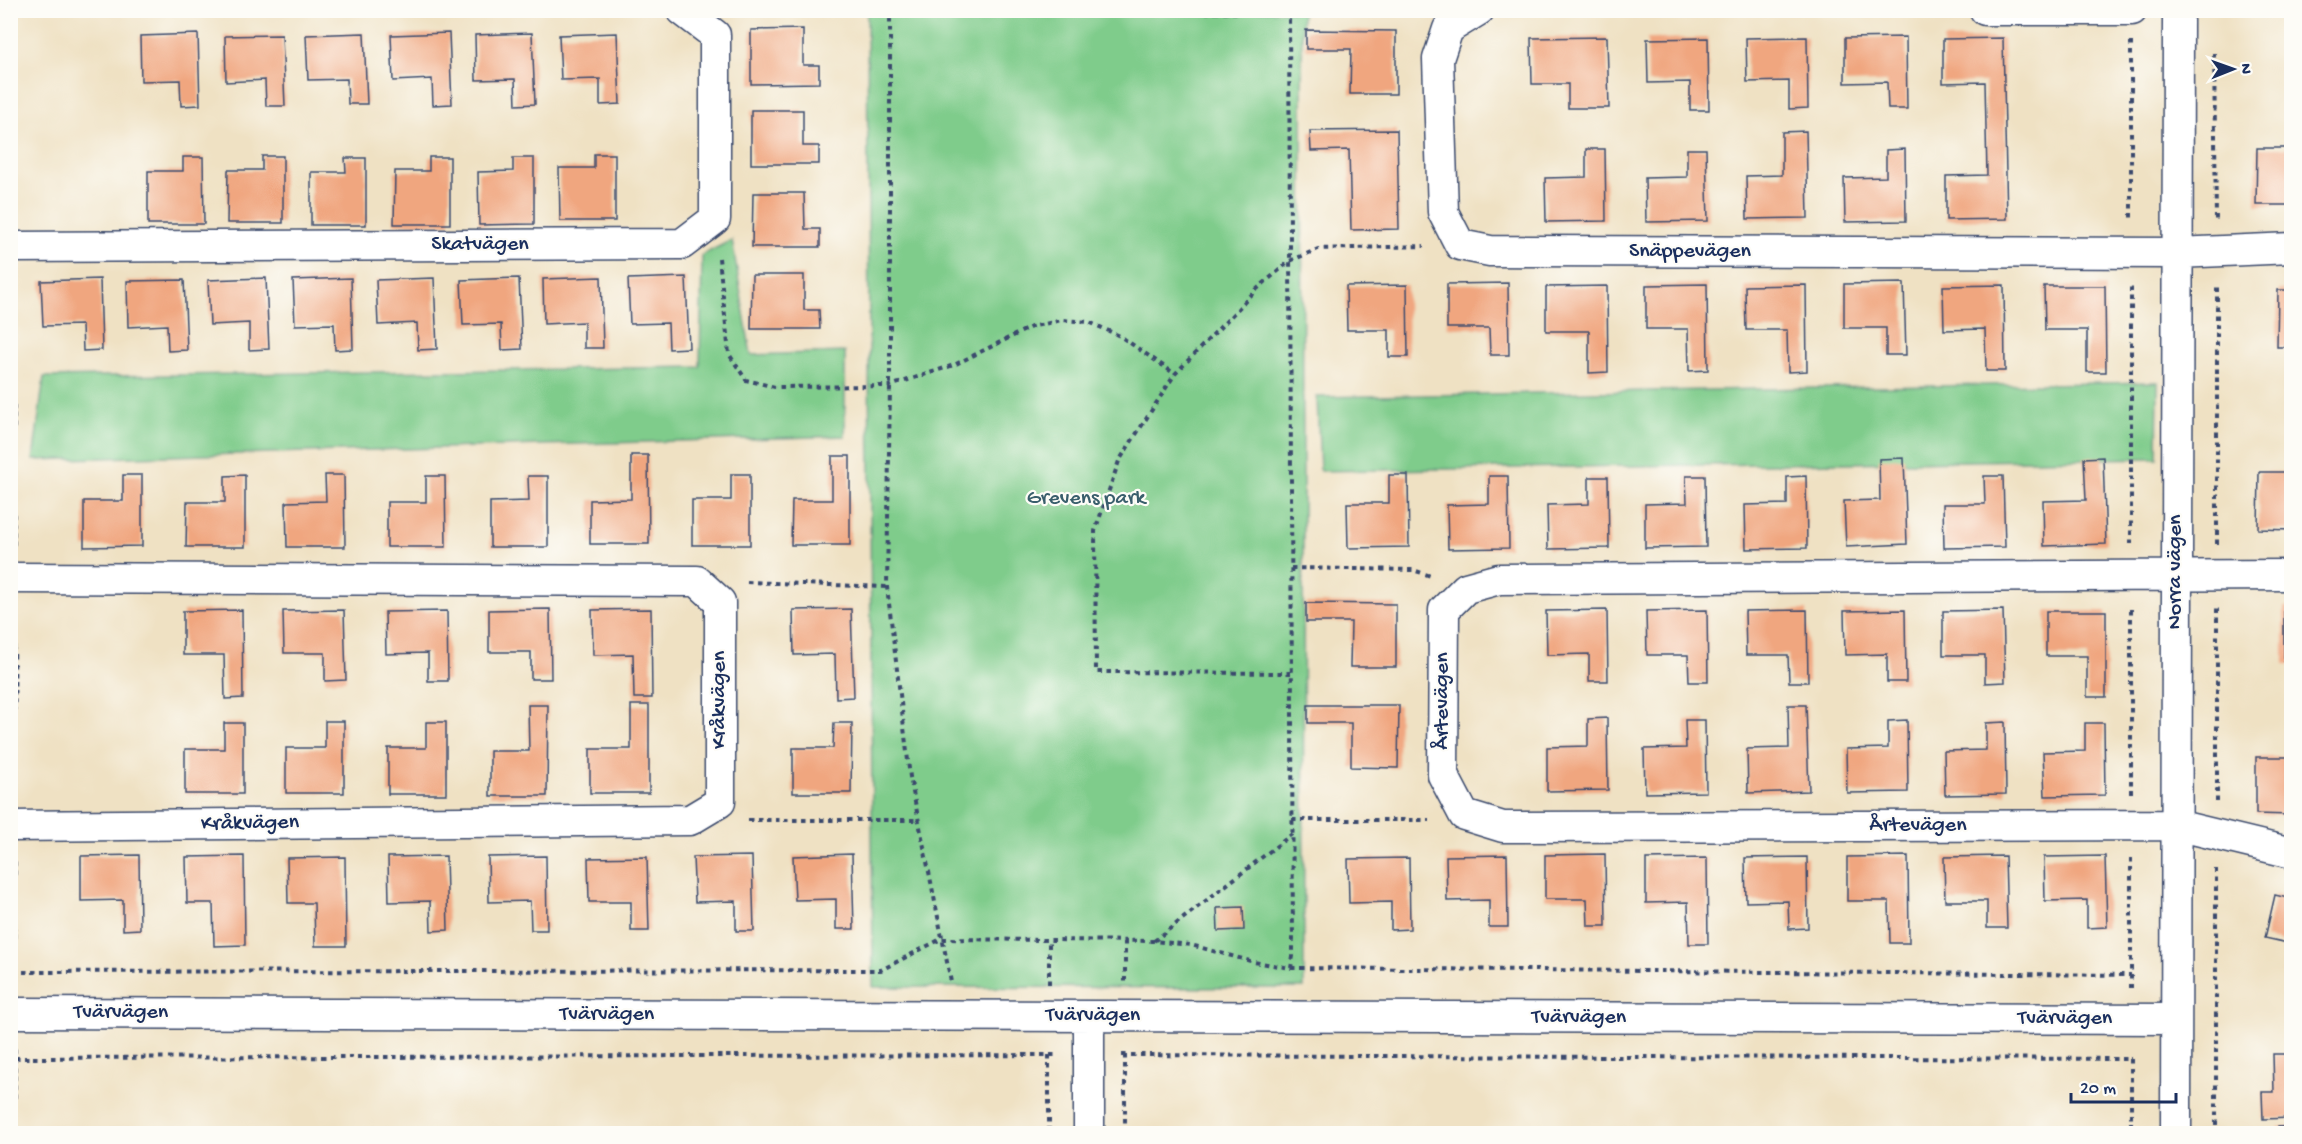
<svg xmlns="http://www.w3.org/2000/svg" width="2302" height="1144" font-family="'Gochi Hand',sans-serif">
<rect width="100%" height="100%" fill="#fdfcf7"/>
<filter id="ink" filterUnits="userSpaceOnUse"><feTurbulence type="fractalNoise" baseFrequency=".0167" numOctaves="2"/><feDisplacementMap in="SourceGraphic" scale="12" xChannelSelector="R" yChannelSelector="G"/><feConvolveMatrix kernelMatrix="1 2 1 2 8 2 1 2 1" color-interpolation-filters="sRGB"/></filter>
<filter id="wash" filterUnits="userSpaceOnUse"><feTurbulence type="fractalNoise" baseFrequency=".008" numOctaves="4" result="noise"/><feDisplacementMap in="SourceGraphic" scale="24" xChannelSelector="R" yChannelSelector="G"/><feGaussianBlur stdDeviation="1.35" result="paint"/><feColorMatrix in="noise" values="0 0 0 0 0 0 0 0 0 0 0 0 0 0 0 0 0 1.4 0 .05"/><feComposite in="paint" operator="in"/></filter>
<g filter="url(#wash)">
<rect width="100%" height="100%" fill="#efe1c3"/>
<path fill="#7fcc8b" stroke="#4d7e74" stroke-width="1.5" d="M867 11H1302L1304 988 873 987Z
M732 240 751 355 845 352V436L33 460 44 377 700 367 702 255Z
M2158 382 2157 458 1320 471 1317 397Z"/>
<g id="blocks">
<path fill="#f0a67f" d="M803 29V65H819V83L751 84V30Z
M1306 30 1396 31V94H1350L1351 49H1306Z
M364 33 367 104H348L347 79 308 80 306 35Z
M449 33 452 104 433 105 432 79 393 81 391 35Z
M532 33 535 104 516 105 515 79 476 80 475 35Z
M617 33 620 104 600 105V79L561 80 559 35Z
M198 34 200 105 181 106 180 80 141 81 140 36Z
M282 35 285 106H266L265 80 226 82 225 36Z
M1607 37 1609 108H1568V84H1532L1531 38Z
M1807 37 1808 108 1789 109V81L1747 82 1746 38Z
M1906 37 1907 109H1888L1887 82 1845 83V38Z
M1708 38 1709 110H1690V82L1648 83 1647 39Z
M2003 38 2007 219 1946 220V176L1987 175 1985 82 1943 83V39Z
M751 110H803V146H819V164H751Z
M1397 130 1399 229 1351 230 1349 150 1311 151 1310 131Z
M1806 131 1808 218 1747 219 1746 176 1782 175V132Z
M2257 148H2292V205H2256Z
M1586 149H1605L1606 221 1546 222 1545 178 1586 177Z
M1687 149H1706L1708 221 1646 222 1645 178 1687 177Z
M1905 149 1906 221 1845 222 1844 178 1886 177V150Z
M594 154H615V221H560L559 168H594Z
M262 156H283V223H227L228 170H262Z
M183 157H203L204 224H148V171H183Z
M429 157H450V224H394L395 171H429Z
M345 158H366V225H311V172H346Z
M513 158H534V224L479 225 478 172 513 171Z
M753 193H804L805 229H820V247H752Z
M752 275H804V310H819L820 329H751Z
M601 277 603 348H584V322L544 324 543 279Z
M686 277 689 348 669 349 668 323 630 324 628 279Z
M266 278 269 349 249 350V323L210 325 208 280Z
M351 278 353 349 335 350 334 324 295 325 293 280Z
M434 278 437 349 418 350 417 323 378 325 376 280Z
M519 278 522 349 502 350 501 324 463 325 461 280Z
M100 279 102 350 83 351 82 325 43 326 41 281Z
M184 280 187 350 168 351 167 325 128 327 127 281Z
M1508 283 1509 355H1490L1489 328H1447V284Z
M1904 283 1906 355H1886V328H1844V284Z
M1707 284 1708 370 1689 371 1688 329H1646V285Z
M1407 285 1408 357H1389V330H1347L1346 286Z
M1806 285 1807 371 1788 372 1787 330H1746L1745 286Z
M2004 285 2005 371H1986L1985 329 1944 330 1943 286Z
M1607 286 1608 372 1589 373V331H1546V287Z
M2044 286H2105L2106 372H2087V330H2045Z
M2278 290H2292V347H2277Z
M631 455H648L649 544H590V500L631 499Z
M832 456H850V545H791L792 500H832Z
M2103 457 2106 544 2044 546 2043 501 2086 500 2084 458Z
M1904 458 1907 544 1846 547 1844 501 1880 500 1879 459Z
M2259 472H2292V530L2258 529Z
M731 474H750V545H692V500H731Z
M123 475H142V546L84 547V501H123Z
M245 475V547H186L187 502H225V476Z
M325 475H344L345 547H287L286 502 326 501Z
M1389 475H1408L1409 547 1348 548 1347 503H1389Z
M426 476H445L446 547H387V502H426Z
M528 476H548V547H490V502L529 501Z
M1489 476H1508L1509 548 1448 549 1447 505 1489 504Z
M1686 476H1705L1706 547 1645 548V504L1687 503Z
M1806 476 1807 548 1746 549 1745 505 1787 504V477Z
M1984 476H2003L2005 547 1944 548 1943 504H1985Z
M1589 477H1608L1609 548 1548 549 1547 505 1589 504Z
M1306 603 1396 604V667H1350L1351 622H1306Z
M2284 607H2292V664H2284Z
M550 609 551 679H531V652H489V610Z
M651 609 652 698H634L633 654 593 655 592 610Z
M851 609 854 697 836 698 835 654 794 655 793 610Z
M242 610 243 698 225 699 224 655H183V611Z
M344 610 346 680 325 681V653H284L283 611Z
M1607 610 1608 681H1589V654L1547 655 1546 611Z
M1707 610 1708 682H1689L1688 655H1647L1646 611Z
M1807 610 1808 682H1789L1788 655H1746L1745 611Z
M1905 610 1906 682H1887V654L1845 655 1844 611Z
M2003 610 2005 682 1985 683V655H1943V611Z
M447 611 448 681H428V653L386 654 385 612Z
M2046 611H2106V697H2087V656H2046Z
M528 705H548L547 796H490V751H529Z
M631 705H649V793H590V749H631Z
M1308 705H1399L1398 768 1351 767V723H1308Z
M1788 705H1806L1809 791 1748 793 1747 749 1789 748Z
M1607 718 1608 790 1547 791V747L1588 746V719Z
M1685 720H1705L1706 792 1645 793 1644 749 1686 748Z
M1907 720 1908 792 1847 793 1846 749 1888 748V721Z
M325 721H344V793H286V748H325Z
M426 722H446V794H388V748H426Z
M2005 722 2006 794 1945 795 1944 751 1986 750V723Z
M224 723H243V794H185V749H224Z
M834 723H852L851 793H793V748H833Z
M2085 723H2104L2105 795 2045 796 2043 752 2085 751Z
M2256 757H2292V815L2256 814Z
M852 854 854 929H836V899L795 900 793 856Z
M1605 854 1606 926H1588L1587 899H1545V855Z
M139 855 140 929 123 930V900L81 901V856Z
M1507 855 1508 927H1489V900L1447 901 1446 856Z
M244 856 245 945 214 946 213 903H187L186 857Z
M446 856 448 930 431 931 430 901 389 902 388 857Z
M546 856 547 930H531L530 901 489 902 488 857Z
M752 856 754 931H736V901L695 902 693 857Z
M1908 856 1909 943H1890L1889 901H1847V857Z
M2005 856 2007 928H1987V901H1945L1944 857Z
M2105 856 2107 927 2087 928V900L2045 901 2044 857Z
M345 857 346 946H315L314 903H288L287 858Z
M647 857 649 931H631V902H589L588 858Z
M1807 857 1808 928 1789 929 1788 901 1746 902 1745 858Z
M1409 858 1410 929 1391 930V902L1349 903 1348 859Z
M1707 858 1708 944H1689L1688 902 1646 903V859Z
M2275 895 2292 899V944L2265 938Z
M1243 907 1244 930 1218 931 1217 908Z
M2273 1054H2292V1118L2263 1119 2262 1092H2274Z
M2292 1126V1134H2278V1127Z"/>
</g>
</g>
<g filter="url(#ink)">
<use href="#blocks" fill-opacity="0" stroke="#3b4a6d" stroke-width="1.5"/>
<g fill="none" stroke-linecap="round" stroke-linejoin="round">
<defs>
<path id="street" d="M1479 10 1448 29 1438 59 1443 212 1460 245 1490 251 2177 253 2292 248
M1985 10H2132
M10 247 682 244 715 219V35L682 10
M2292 575 1499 579 1466 588 1444 610 1443 775 1464 815 1503 827 2176 825 2292 853
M10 578 697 581 720 602V802L690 820 10 826
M10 1013 2176 1019
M1089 1016V1134
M2176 1134 2178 10"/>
</defs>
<use href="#street" stroke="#3b4a6d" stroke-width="33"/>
<path stroke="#3b4a6d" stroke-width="4" stroke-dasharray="4.5 4.5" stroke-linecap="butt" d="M14 10V215
M854 10 1289 13 1387 10
M890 10V386L887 587 910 777 951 982
M2131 42V220
M2214 53 2216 220
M719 258 729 354 746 380 775 387 890 386 954 365 1031 327 1062 320 1089 322 1120 336 1175 374
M2131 544V285
M2217 544V284
M14 545V279
M1291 568 1413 570 1431 576
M747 582 887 587
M14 609 15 794
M2131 609V793
M1291 673 1096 672 1095 531 1119 461 1175 374 1257 289 1290 261 1318 249 1424 246
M2217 802V608
M748 820H918
M1292 820H1429
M2131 858V988
M1125 941V985
M1154 941 1292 834
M1291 968 2131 975
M14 972 881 970 941 939 1154 941 1191 945 1254 962 1291 968 1293 956 1289 10
M14 974 15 858
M1049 984V940
M1049 1055V1134
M1122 1055 2131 1059
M1125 1055V1134
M15 1058 1058 1055
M2131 1059V1134
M15 1134V1044
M2216 1134V869"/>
<use href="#street" stroke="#fff" stroke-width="30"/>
</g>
</g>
<g text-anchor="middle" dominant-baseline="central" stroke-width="4.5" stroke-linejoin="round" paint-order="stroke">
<g font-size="22" fill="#1b2f5e" stroke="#fdfcf7">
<text x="480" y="245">Skatvägen</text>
<text x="1690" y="252">Snäppevägen</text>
<text transform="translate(2176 572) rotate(-90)">Norra vägen</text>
<text transform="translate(720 700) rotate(-90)">Kråkvägen</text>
<text transform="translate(1443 701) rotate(-90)">Årtevägen</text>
<text transform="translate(250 824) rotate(-1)">Kråkvägen</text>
<text x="1918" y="826">Årtevägen</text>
<text x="121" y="1013">Tvärvägen</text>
<text x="607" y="1015">Tvärvägen</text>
<text x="1093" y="1016">Tvärvägen</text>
<text x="1579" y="1018">Tvärvägen</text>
<text x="2065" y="1019">Tvärvägen</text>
</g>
<g font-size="22" fill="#395e6c" stroke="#fdfcf7">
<text x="1086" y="499">Grevens park</text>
</g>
</g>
<rect width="2302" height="1144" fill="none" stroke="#fdfcf7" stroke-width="36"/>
<g transform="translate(2233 69) rotate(89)" stroke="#fdfcf7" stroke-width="4.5" paint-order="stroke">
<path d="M0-4.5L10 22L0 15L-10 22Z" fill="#1b2f5e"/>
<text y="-9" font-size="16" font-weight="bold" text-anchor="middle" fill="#1b2f5e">N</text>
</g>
<path d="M2071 1093v9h105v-9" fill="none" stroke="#1b2f5e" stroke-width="3"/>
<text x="2080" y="1093" font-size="18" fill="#1b2f5e" stroke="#fdfcf7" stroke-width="4.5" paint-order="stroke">20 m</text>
</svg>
